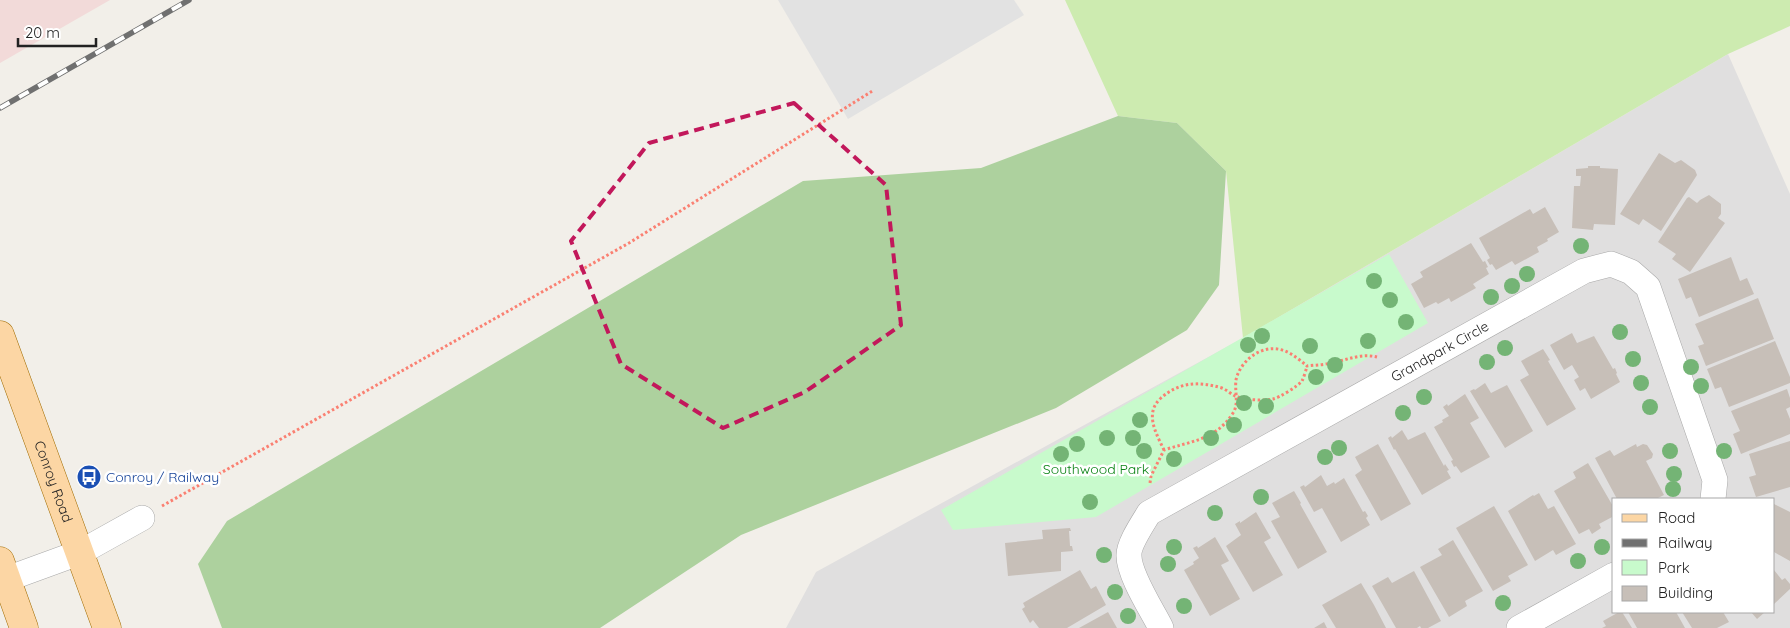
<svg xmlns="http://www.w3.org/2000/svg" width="1790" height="628" font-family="Quicksand,sans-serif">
<rect width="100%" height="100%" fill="#f2efe9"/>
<path fill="#e0dfdf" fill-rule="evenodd" d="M1728 54 1790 194V628H786L816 572 1243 338ZM1614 499H1774V612H1614Z"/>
<path fill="#f2dad9" d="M0 0H110L0 63Z"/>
<path fill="#cdebb0" d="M1065 0H1790V26L1728 54 1243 338 1226 171 1177 123 1118 116Z"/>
<path fill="#add19e" d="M1118 116 1177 123 1226 171 1219 285 1187 330 1056 408 741 535 600 628H222L198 564 227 521 803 181 981 168Z"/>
<path fill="#c8facc" d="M1389 254 1428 323 1096 517 953 530 941 510Z"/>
<path fill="#e2e2e2" d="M778 0H1014L1024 15 848 119Z"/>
<path fill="#c7bfb8" d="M1659 153 1675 163 1681 160 1695 170 1697 175 1661 231 1643 219 1639 225 1620 214Z
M1588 166H1600V168L1618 169 1615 225 1594 224 1593 230 1572 228 1574 186H1580L1581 176H1576V169L1588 168Z
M1709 195 1721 204V214L1718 218 1725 223 1690 272 1672 259 1676 254 1658 242 1687 198 1689 197 1697 203 1700 200Z
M1545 207 1559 232 1547 239 1548 241 1537 247 1539 252 1515 265 1512 261 1496 270 1492 264 1490 265 1487 260 1490 258 1479 238 1530 209 1533 214Z
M1471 243 1483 262 1485 261 1488 267 1486 268 1489 274 1473 284 1476 288 1451 302 1449 298 1438 304 1436 302 1424 308 1411 284 1423 277 1420 272Z
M1731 257 1740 281 1747 278 1754 294 1699 317 1691 297 1686 299 1678 279Z
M1758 298 1774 339 1706 366 1698 346 1704 344 1695 324Z
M1572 333 1577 343 1594 336 1613 369 1615 368 1617 373 1616 374 1620 382 1591 399 1585 388 1580 391 1574 380 1579 377 1572 365 1564 370 1550 345Z
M1775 341 1790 377V383L1729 407 1721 387 1715 389 1707 369Z
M1543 349 1550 360 1548 361 1576 409 1547 426 1520 380 1529 375 1521 361Z
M1485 383 1491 393 1507 385 1533 431 1505 448 1470 391 1474 389 1475 390Z
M1787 389 1790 398V407L1786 409 1790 419V434L1741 454 1733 434 1740 431 1731 411Z
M1465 394 1479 418 1470 423 1490 457 1461 473 1456 466 1454 467 1451 461 1453 460 1434 427 1443 422 1442 420 1449 416 1443 407 1447 404 1448 406Z
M1402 430 1408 440 1425 432 1444 466 1445 464 1449 470 1447 471 1451 478 1422 495 1395 449 1394 450 1388 438 1391 436 1392 438Z
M1790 441V487L1756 497 1749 477 1756 475 1749 454Z
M1378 444 1411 504 1381 521 1355 475 1362 470 1355 457Z
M1636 444 1637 447 1643 444 1647 445 1653 454 1652 458 1646 461 1664 495 1656 499H1617L1595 458 1610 450 1614 456Z
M1588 463 1614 508V516L1599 524 1601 528 1592 534 1589 529 1579 534 1554 491 1576 478 1573 472Z
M1321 475 1327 486 1334 482 1335 484 1344 478 1363 512 1365 511 1368 516 1366 518 1370 525 1341 542 1322 508 1314 512 1300 487 1304 485 1305 487Z
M1294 491 1301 503 1300 504 1327 552 1298 569 1271 521 1280 517 1272 503Z
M1539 493 1548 509 1554 506 1576 544 1556 555 1553 550 1535 561 1508 511 1533 495 1534 496Z
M1774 504 1790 512V561L1774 552Z
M1494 506 1528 565 1508 576 1511 581 1493 591 1456 528Z
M1256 512 1271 538 1264 542 1283 575 1253 592 1226 546 1241 535 1235 524 1240 521V523Z
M1070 528 1071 531H1069L1070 546H1072L1073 551 1061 552V571L1008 576 1005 543 1043 539 1042 530Z
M1215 537 1229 561 1221 565 1240 599 1210 616 1184 570 1194 564 1193 562 1199 558 1193 548 1197 546 1198 548Z
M1453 540 1483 591 1465 601 1467 606 1449 617 1420 567 1442 555 1438 549Z
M1080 570 1091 589 1096 586 1106 605 1067 628H1039L1033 620 1030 623 1022 609 1025 607 1023 603Z
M1774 570 1782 580 1785 578 1790 584V589L1774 604Z
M1414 571 1441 621 1428 628H1421L1420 626 1417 628H1396L1372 586 1388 577 1392 583Z
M1361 583 1374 605 1386 628H1336L1322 605Z
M1108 612 1117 628H1079Z
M1619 612H1622L1632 628H1602L1606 626 1603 621Z
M1628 612H1676L1685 628H1637Z
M1682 612H1723L1729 622 1717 628H1692Z
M1751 612H1765L1757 619Z
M1324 622 1327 628H1314Z"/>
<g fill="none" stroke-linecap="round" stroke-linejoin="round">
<defs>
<g id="minor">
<path d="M7 579 81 552 142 518"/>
<path id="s1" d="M1161 628C1152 610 1129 575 1129 556 1128 545 1143 523 1149 513L1584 271 1611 264 1631 272 1648 287 1715 480 1713 499"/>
<path d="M1519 628 1614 575"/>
</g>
<g id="major">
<path id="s2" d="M0 335 107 628"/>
<path d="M0 561 24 628"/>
</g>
</defs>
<use href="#minor" stroke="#a9a9a9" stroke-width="26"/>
<use href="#major" stroke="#a06b00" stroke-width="29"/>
<path stroke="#fa8072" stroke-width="3" stroke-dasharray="2.5 2.5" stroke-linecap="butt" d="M1164 450C1156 433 1144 413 1161 398 1179 382 1199 381 1222 388 1227 390 1231 394 1235 396 1245 400 1263 401 1273 399 1279 398 1298 386 1302 381 1304 377 1306 370 1307 366
M1150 483 1151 476 1164 450C1191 441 1216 440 1233 413 1240 403 1233 387 1237 376 1244 357 1265 343 1285 351 1293 354 1301 361 1307 366 1315 365 1323 365 1331 363 1347 360 1361 353 1377 357
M162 506 629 243 874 90"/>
<use href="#minor" stroke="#fff" stroke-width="25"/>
<use href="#major" stroke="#fcd6a4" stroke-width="28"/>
<defs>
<path id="rail" d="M0 108 189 0"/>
</defs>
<use href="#rail" stroke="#707070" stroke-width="5.5"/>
<use href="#rail" stroke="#fff" stroke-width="4" stroke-dasharray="11" stroke-linecap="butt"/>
</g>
<g fill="#74b475">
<circle cx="1581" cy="246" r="8"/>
<circle cx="1527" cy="274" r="8"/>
<circle cx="1374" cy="281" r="8"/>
<circle cx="1512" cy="286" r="8"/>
<circle cx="1491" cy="297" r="8"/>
<circle cx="1390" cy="300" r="8"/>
<circle cx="1406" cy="322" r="8"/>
<circle cx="1620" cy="332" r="8"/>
<circle cx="1262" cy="336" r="8"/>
<circle cx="1368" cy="341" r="8"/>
<circle cx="1248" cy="345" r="8"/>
<circle cx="1310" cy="346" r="8"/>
<circle cx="1505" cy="348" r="8"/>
<circle cx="1633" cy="359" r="8"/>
<circle cx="1487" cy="362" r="8"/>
<circle cx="1335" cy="365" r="8"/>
<circle cx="1691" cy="367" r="8"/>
<circle cx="1316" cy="377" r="8"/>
<circle cx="1641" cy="383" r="8"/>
<circle cx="1701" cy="386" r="8"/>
<circle cx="1424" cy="397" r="8"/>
<circle cx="1244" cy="403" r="8"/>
<circle cx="1266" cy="406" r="8"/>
<circle cx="1650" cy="407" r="8"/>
<circle cx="1403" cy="413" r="8"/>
<circle cx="1140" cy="420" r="8"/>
<circle cx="1234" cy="425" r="8"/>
<circle cx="1107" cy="438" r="8"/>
<circle cx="1133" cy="438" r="8"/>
<circle cx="1211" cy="438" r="8"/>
<circle cx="1077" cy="444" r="8"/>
<circle cx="1339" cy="448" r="8"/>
<circle cx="1144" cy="451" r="8"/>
<circle cx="1670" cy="451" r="8"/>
<circle cx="1724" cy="451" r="8"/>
<circle cx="1061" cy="454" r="8"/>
<circle cx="1325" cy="457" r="8"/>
<circle cx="1174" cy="459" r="8"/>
<circle cx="1674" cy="474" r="8"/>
<circle cx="1673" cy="489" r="8"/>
<circle cx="1261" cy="497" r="8"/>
<circle cx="1090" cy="502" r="8"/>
<circle cx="1215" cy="513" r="8"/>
<circle cx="1174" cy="547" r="8"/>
<circle cx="1602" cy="547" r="8"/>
<circle cx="1104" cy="555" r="8"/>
<circle cx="1578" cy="561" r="8"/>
<circle cx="1168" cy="564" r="8"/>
<circle cx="1115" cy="592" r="8"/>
<circle cx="1503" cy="603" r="8"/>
<circle cx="1184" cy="606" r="8"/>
<circle cx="1128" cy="616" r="8"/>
</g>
<path fill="none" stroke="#c2185b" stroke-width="4" stroke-dasharray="10 6" stroke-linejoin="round" d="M794 103 886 185 901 325 805 392 723 428 621 364 571 241 649 143Z"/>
<defs>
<symbol id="bus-disc" viewBox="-11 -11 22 22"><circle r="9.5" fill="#1a4fb4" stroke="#fff"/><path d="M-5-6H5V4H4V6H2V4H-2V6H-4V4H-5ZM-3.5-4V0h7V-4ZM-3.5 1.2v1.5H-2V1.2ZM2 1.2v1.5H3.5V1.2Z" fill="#fff"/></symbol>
</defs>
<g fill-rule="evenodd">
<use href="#bus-disc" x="75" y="463" width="28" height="28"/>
</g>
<g text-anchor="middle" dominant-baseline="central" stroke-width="5" stroke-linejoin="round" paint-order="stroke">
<g font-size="14" fill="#222" stroke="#fff">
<text stroke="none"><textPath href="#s1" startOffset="460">Grandpark Circle</textPath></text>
<text stroke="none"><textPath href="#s2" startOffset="156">Conroy Road</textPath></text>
</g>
<g font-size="14" fill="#0c8416" stroke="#fff">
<text x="1096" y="469">Southwood Park</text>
</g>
<g font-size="14" fill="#164399" stroke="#fff" text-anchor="start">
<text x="106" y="477">Conroy / Railway</text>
</g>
</g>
<rect x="1612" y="498" width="162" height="115" fill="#ffffff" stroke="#a7a7a7"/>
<rect x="1622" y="514" width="25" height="8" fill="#fcd6a4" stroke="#a7a7a7"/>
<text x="1658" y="523" font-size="15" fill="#222222">Road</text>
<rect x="1622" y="539" width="25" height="8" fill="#707070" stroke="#a7a7a7"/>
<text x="1658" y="548" font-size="15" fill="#222222">Railway</text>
<rect x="1622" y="560" width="25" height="15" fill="#c8facc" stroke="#a7a7a7"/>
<text x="1658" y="573" font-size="15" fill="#222222">Park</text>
<rect x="1622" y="586" width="25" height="15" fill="#c7bfb8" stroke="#a7a7a7"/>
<text x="1658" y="598" font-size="15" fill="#222222">Building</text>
<path d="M18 38v8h78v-8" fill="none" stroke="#222222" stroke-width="2.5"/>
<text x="25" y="38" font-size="15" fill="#222222" stroke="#ffffff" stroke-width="4" paint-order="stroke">20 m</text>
</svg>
